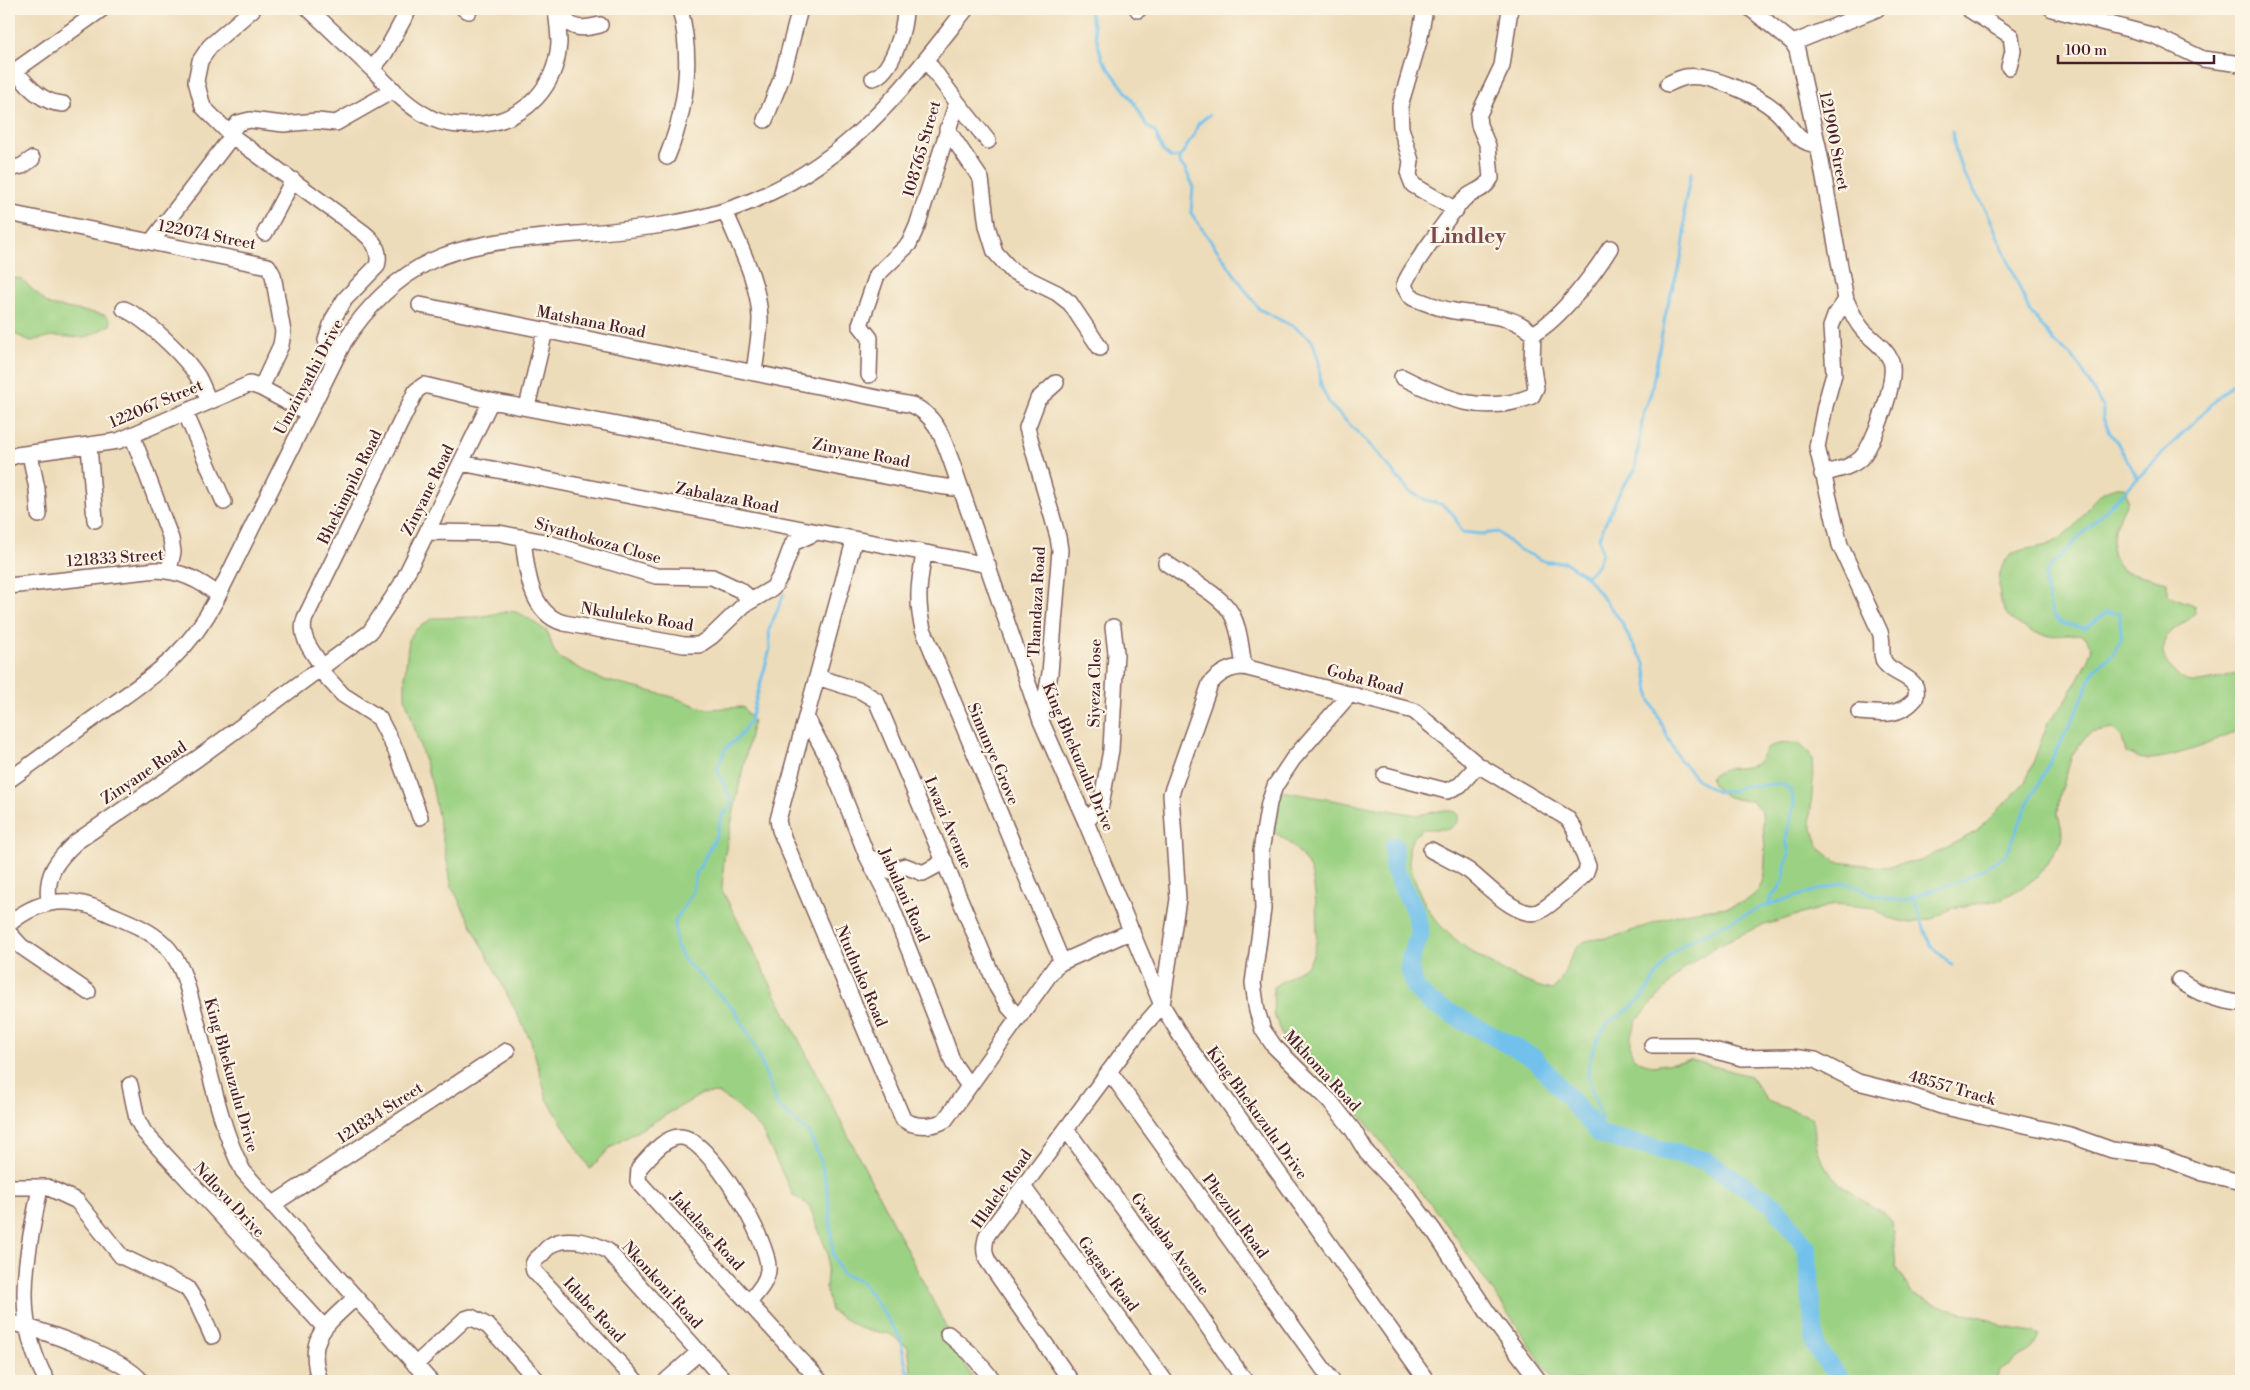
<svg xmlns="http://www.w3.org/2000/svg" width="2250" height="1390" font-family="'Libre Bodoni',serif">
<rect width="100%" height="100%" fill="#fcf5e5"/>
<filter id="ink" filterUnits="userSpaceOnUse"><feTurbulence type="fractalNoise" baseFrequency=".02" numOctaves="2"/><feDisplacementMap in="SourceGraphic" scale="10" xChannelSelector="R" yChannelSelector="G"/><feConvolveMatrix kernelMatrix="1 2 1 2 8 2 1 2 1" color-interpolation-filters="sRGB"/></filter>
<filter id="wash" filterUnits="userSpaceOnUse"><feTurbulence type="fractalNoise" baseFrequency=".0096" numOctaves="4" result="noise"/><feDisplacementMap in="SourceGraphic" scale="20" xChannelSelector="R" yChannelSelector="G"/><feGaussianBlur stdDeviation="1.12" result="paint"/><feColorMatrix in="noise" values="0 0 0 0 0 0 0 0 0 0 0 0 0 0 0 0 0 1.4 0 .05"/><feComposite in="paint" operator="in"/></filter>
<g filter="url(#wash)">
<rect width="100%" height="100%" fill="#eddcb9"/>
<path fill="#9bd182" stroke="#727856" d="M9 277 21 279 49 305 105 315 111 320 110 325 85 338 53 336 31 341 17 335 9 329Z
M2116 487H2125L2128 500 2114 528 2112 555 2123 571 2167 582V595L2194 605 2195 613C2187 624 2169 628 2164 642 2161 649 2164 661 2170 667 2174 671 2179 677 2184 680 2197 687 2227 675 2241 672V727C2227 740 2168 759 2149 759 2141 760 2133 755 2126 753L2122 738 2113 729 2091 733 2085 737 2072 755 2059 799 2058 814 2063 834 2062 841 2039 875 2025 886 1999 900 1952 908 1932 919 1911 923 1888 918 1874 908 1835 904 1758 927 1716 946 1684 968 1637 1020 1631 1035V1050L1633 1057 1639 1061 1653 1066 1691 1060 1750 1076 1767 1101 1811 1117C1816 1127 1814 1137 1817 1147 1827 1183 1859 1198 1888 1216L1892 1222 1896 1268 1912 1294 1944 1308 1993 1321 2003 1327 2034 1332 2039 1337 2032 1349 2000 1370 1997 1381H1554L1451 1230 1330 1077 1295 1053 1284 1040 1274 1015 1273 987 1308 965C1312 959 1315 950 1316 943 1318 929 1316 883 1310 870 1302 853 1290 841 1273 832L1270 823 1281 791 1417 815 1445 810 1456 812 1458 816V822L1449 829H1423C1420 832 1414 836 1412 840 1406 851 1410 866 1414 877 1420 897 1430 916 1445 930 1468 953 1520 984 1552 990 1568 979 1567 948 1586 941 1596 938 1607 939 1616 936 1641 929 1664 917 1689 912 1713 907 1748 911 1761 885 1769 867 1763 832 1762 812L1752 801C1734 800 1716 797 1710 777 1727 765 1733 770 1751 766 1760 764 1761 755 1767 749 1774 742 1789 744 1798 743L1809 753 1812 759 1813 781 1810 820 1819 848 1836 862 1885 867 1925 859 1977 831 2026 782 2048 722 2064 704 2087 662 2092 648 2086 638 2080 634C2065 635 2048 638 2034 632 2027 629 2017 624 2011 619 1998 607 1996 579 2003 565 2015 543 2036 552 2054 542 2079 529 2083 508 2102 493 2105 490 2111 489 2116 487Z
M511 611C524 613 535 624 547 631L554 651 561 659 600 679 673 697 705 709 743 707 753 721 724 858 722 890 974 1381H905L911 1369 908 1347 890 1334 862 1329 831 1311 826 1289 828 1254 809 1205 793 1195 761 1129 738 1107 718 1093 702 1094 612 1146 590 1169 547 1099 531 1041 452 887 432 785 405 697V673L409 639 415 630 433 618 478 617Z"/>
<g fill="none" stroke-linecap="round" stroke-linejoin="round">
<path stroke="#71c1ec" stroke-width="3" d="M1089 9 1102 59 1135 104 1147 126 1155 132 1163 151 1171 158 1180 157
M1209 115 1198 124 1194 135 1180 157V164L1185 169 1193 185 1191 213 1259 309 1296 328 1312 340 1319 362 1321 386 1330 405 1372 447 1409 491 1423 499 1443 505 1453 514 1462 532 1482 534 1498 532 1516 548 1546 562H1565L1586 576 1621 621 1630 640 1645 663 1650 699 1670 742 1679 759 1700 782 1717 792 1733 791 1746 785 1759 786 1770 784H1782L1791 791 1794 805 1786 839 1789 855 1785 866 1784 878 1779 889 1771 897 1769 904
M1952 131 1956 153 1964 175 1987 211 2029 310 2055 343 2071 355 2082 370 2103 408V418L2110 433 2117 442 2138 479
M1586 576 1597 566 1602 553 1599 537 1621 489 1635 470 1644 409 1651 393 1666 312 1682 255 1685 233 1684 208 1691 173
M784 594 769 630 770 649 750 721 739 737 726 748 717 769C721 781 728 790 732 803L729 809 722 815 716 836 696 874 693 892 675 921 676 944 684 960 734 1009 754 1044 778 1106 809 1133 820 1159 828 1192 833 1256 842 1274 862 1282 900 1337 909 1381
M1913 897 1930 945 1952 965
M1601 1135V1118L1588 1077 1589 1062 1595 1044 1608 1022 1620 1016 1642 998 1670 955 1685 943 1764 906 1842 883 1852 885 1875 895 1902 901 1965 879 2007 854 2029 801 2072 721 2095 669 2113 654 2122 638 2119 614 2107 612 2086 628 2063 624 2053 615 2045 586 2046 573 2054 563 2103 513 2241 375"/>
<path stroke="#71c1ec" stroke-width="19" d="M1394 846V868L1416 913 1420 935 1411 956 1409 969 1415 988 1431 1003 1534 1058 1601 1135 1706 1161 1774 1205 1807 1248 1815 1346 1841 1381"/>
</g>
</g>
<g filter="url(#ink)">
<g fill="none" stroke-linecap="round" stroke-linejoin="round">
<defs>
<path id="minor" d="M253 9 210 46 200 61 196 81 203 107 232 136 364 233C374 241 381 252 377 266L345 299 333 319 326 340 333 363
M309 9C330 29 351 49 372 69 389 86 406 105 427 116 445 126 463 126 483 124 526 119 556 87 559 43 559 32 557 20 556 9
M464 9 469 11
M1425 9 1419 41 1400 106 1401 128 1411 161 1409 175 1413 185 1456 210
M1510 9 1502 66 1478 116 1479 125 1488 146 1491 178C1485 190 1473 191 1464 199 1454 209 1406 274 1404 286L1409 295 1413 298C1426 303 1440 309 1454 311 1481 316 1513 313 1533 334 1560 319 1594 274 1610 248
M1751 9 1793 43 1797 50 1820 156 1846 300C1851 311 1855 321 1863 330 1873 341 1885 347 1891 361 1898 378 1874 445 1861 458 1851 468 1835 470 1822 474
M1968 9 2011 36 2013 51 2009 67
M2052 9 2155 36 2203 59 2241 64
M1138 10 1139 9
M556 11C572 28 576 31 600 25
M1793 43 1877 9
M372 69 385 53 409 9
M15 71C28 86 42 103 63 104
M9 75 102 9
M873 78C893 72 905 27 905 9
M1668 84C1674 81 1680 78 1686 77 1709 73 1757 95 1775 110 1791 123 1794 143 1818 145
M957 102 988 141
M765 120 782 77 800 9
M947 129 981 179 987 226 995 252 1012 271 1057 293 1070 303 1100 348
M229 134 238 123 250 120 284 124 317 121 336 123 394 90
M667 157C687 108 693 60 680 9
M9 169 22 166 32 159
M725 211C739 245 759 282 760 318 760 336 756 355 754 373
M13 214 268 266 273 275 283 332 281 345 261 388
M265 233 293 180
M151 242 232 136
M1846 300 1835 316 1831 327 1834 374 1825 406 1817 447 1840 545 1880 632C1884 642 1879 654 1885 663 1894 676 1923 677 1915 699 1900 717 1880 714 1859 712
M420 305 912 405C937 416 943 439 952 463L1041 721 1086 822 1162 1005 1180 1035 1427 1381
M124 309C145 318 185 356 198 377 202 384 205 393 209 401
M869 375 870 338 860 325 877 275 909 244 917 226 957 102 926 60
M1402 377C1445 399 1484 416 1532 396L1536 388 1532 362 1533 334
M527 407 545 331
M185 412 224 502
M132 435 171 539 173 552 169 570
M89 446 95 520
M30 454 37 489 39 515
M9 458 17 455 118 441 250 384 261 388 308 413
M461 463 988 565
M427 532 499 533 545 542 656 576 712 577 740 590 752 600
M523 537C526 566 529 614 564 623L684 645H699L712 636 744 605 773 588 781 575 793 543 815 533
M854 541 778 820 780 830 903 1119C914 1128 934 1127 945 1120L1055 967 1062 962 1132 931
M924 554C919 582 916 601 923 629L1062 962
M1166 563C1184 576 1221 595 1231 613 1240 628 1241 650 1244 667
M9 586 157 570C181 571 200 580 218 595
M323 668C313 652 298 637 305 618L416 391 424 385 491 401 932 485 961 489
M320 670 343 695 379 718 397 753 420 817
M817 677 861 691 876 700 997 987 1009 1007 1018 1017
M1350 694 1293 759 1275 786 1269 803 1261 851 1263 909 1253 983 1257 1011 1263 1030 1274 1046 1330 1101 1353 1130 1367 1153 1407 1195 1434 1231 1488 1313 1539 1381
M806 717 830 762 867 856 887 895 944 1038 953 1063 969 1086
M1042 717 1050 673 1060 550 1058 537 1027 428 1038 399 1056 383
M1385 775 1447 791 1460 785 1478 765
M9 780C40 758 70 735 101 713 152 676 185 658 216 600L344 342C366 308 394 279 431 261 469 243 512 240 553 236 625 230 697 227 763 196 857 153 904 87 966 9
M1086 822 1101 805 1111 750 1116 653 1113 627
M867 856 882 864 891 871 905 866 923 873 945 861
M49 902C45 874 57 860 76 842L198 758 370 632 401 585 491 401
M9 924C37 900 69 895 103 911 123 920 147 928 163 943 183 962 187 986 194 1011 208 1061 219 1126 243 1171L430 1381
M9 933 22 947 88 992
M2179 980C2198 994 2217 1001 2241 1003
M1652 1045H1696L1742 1058 1791 1057 1815 1060 1858 1082 1906 1094 1941 1106 2070 1135 2112 1150 2156 1155 2203 1173 2241 1182
M1109 1071 1332 1381
M130 1085 137 1119 144 1132 324 1327
M1066 1129 1188 1298 1245 1381
M9 1187H47L77 1201 121 1256 187 1288 198 1305 212 1336
M40 1188C27 1255 11 1318 47 1381
M1024 1188 1165 1381
M272 1205 507 1051
M749 1303C756 1293 767 1283 768 1270 771 1243 709 1138 681 1137 664 1136 649 1158 639 1168L638 1181 820 1381
M9 1322C38 1329 125 1358 141 1381
M948 1334 970 1353 994 1381
M415 1365 465 1319 471 1317 488 1326 538 1381
M320 1381C305 1338 326 1325 355 1298
M636 1381 534 1271C531 1263 535 1260 541 1255 545 1251 548 1246 553 1244 568 1236 594 1243 608 1251L725 1381
M666 1381 699 1352
M1071 1381 989 1263C983 1253 984 1245 987 1235L1140 1030 1162 1005 1178 899 1171 794 1210 684C1219 673 1230 667 1244 667L1414 711 1478 765 1567 818 1574 828 1588 866 1585 874C1574 884 1553 904 1540 911 1519 922 1484 882 1469 871 1457 863 1444 857 1431 850"/>
</defs>
<use href="#minor" stroke="#83615d" stroke-width="18"/>
<use href="#minor" stroke="#fff" stroke-width="15"/>
</g>
</g>
<g text-anchor="middle" dominant-baseline="central" stroke-width="4.5" stroke-linejoin="round" paint-order="stroke">
<g font-size="16" fill="#4a1f2b" stroke="#fcf5e5">
<text transform="translate(1834 141) rotate(79)">121900 Street</text>
<text transform="translate(922 149) rotate(-74)">108765 Street</text>
<text transform="translate(207 235) rotate(11)">122074 Street</text>
<text transform="translate(591 322) rotate(11)">Matshana Road</text>
<text transform="translate(309 377) rotate(-62)">Umzinyathi Drive</text>
<text transform="translate(156 404) rotate(-23)">122067 Street</text>
<text transform="translate(861 453) rotate(11)">Zinyane Road</text>
<text transform="translate(350 487) rotate(-64)">Bhekimpilo Road</text>
<text transform="translate(428 490) rotate(-64)">Zinyane Road</text>
<text transform="translate(727 498) rotate(11)">Zabalaza Road</text>
<text transform="translate(598 541) rotate(16)">Siyathokoza Close</text>
<text transform="translate(115 558) rotate(-4)">121833 Street</text>
<text transform="translate(1037 602) rotate(-87)">Thandaza Road</text>
<text transform="translate(637 617) rotate(9)">Nkululeko Road</text>
<text transform="translate(1365 680) rotate(15)">Goba Road</text>
<text transform="translate(1095 683) rotate(-89)">Siyeza Close</text>
<text transform="translate(993 754) rotate(67)">Simunye Grove</text>
<text transform="translate(1078 757) rotate(67)">King Bhekuzulu Drive</text>
<text transform="translate(144 773) rotate(-34)">Zinyane Road</text>
<text transform="translate(948 823) rotate(67)">Lwazi Avenue</text>
<text transform="translate(904 895) rotate(66)">Jabulani Road</text>
<text transform="translate(861 976) rotate(67)">Ntuthuko Road</text>
<text transform="translate(1322 1071) rotate(47)">Mkhoma Road</text>
<text transform="translate(231 1075) rotate(74)">King Bhekuzulu Drive</text>
<text transform="translate(1952 1088) rotate(16)">48557 Track</text>
<text transform="translate(380 1113) rotate(-33)">121834 Street</text>
<text transform="translate(1257 1113) rotate(54)">King Bhekuzulu Drive</text>
<text transform="translate(1002 1189) rotate(-55)">Hlalele Road</text>
<text transform="translate(229 1200) rotate(47)">Ndlovu Drive</text>
<text transform="translate(1235 1216) rotate(54)">Phezulu Road</text>
<text transform="translate(707 1231) rotate(48)">Jakalase Road</text>
<text transform="translate(1170 1244) rotate(54)">Gwababa Avenue</text>
<text transform="translate(1108 1274) rotate(53)">Gagasi Road</text>
<text transform="translate(662 1285) rotate(48)">Nkonkoni Road</text>
<text transform="translate(594 1310) rotate(47)">Idube Road</text>
</g>
<g font-size="21" font-weight="bold" fill="#7a494d" stroke="#fcf5e5">
<text x="1468" y="237">Lindley</text>
</g>
</g>
<rect width="2250" height="1390" fill="none" stroke="#fcf5e5" stroke-width="30"/>
<path d="M2058 55v8h156v-8" fill="none" stroke="#4a1f2b" stroke-width="2.5"/>
<text x="2065" y="55" font-size="15" fill="#4a1f2b" stroke="#fcf5e5" stroke-width="4" paint-order="stroke">100 m</text>
</svg>
